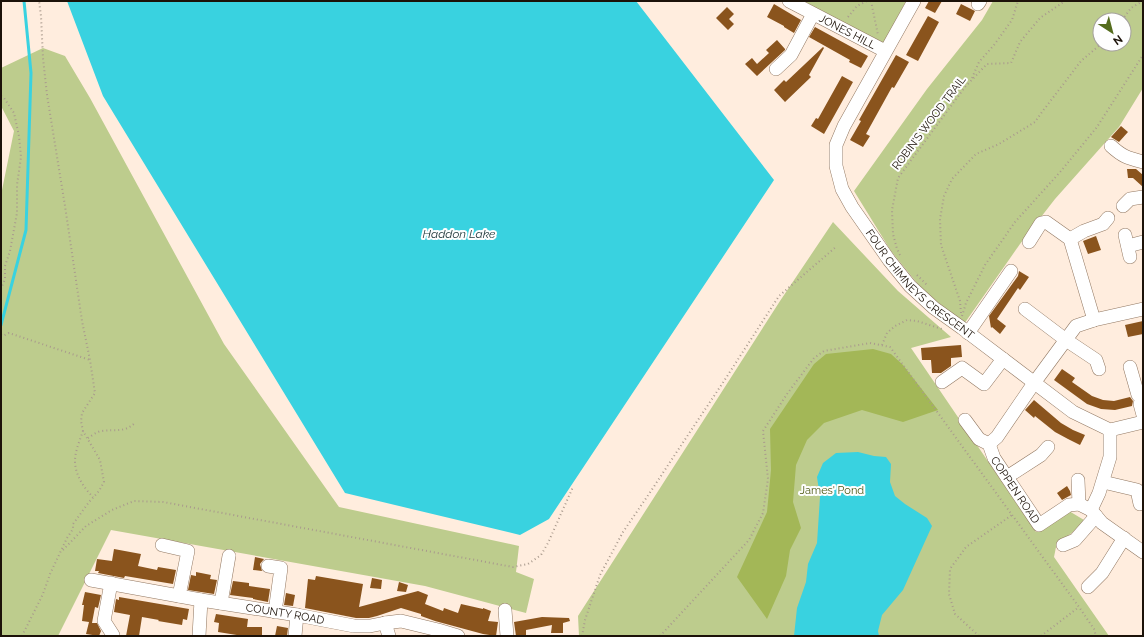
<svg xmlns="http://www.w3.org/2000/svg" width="1144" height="637" font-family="Raleway,sans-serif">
<rect width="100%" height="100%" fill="#ffedde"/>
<path fill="#bdcc8d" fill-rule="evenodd" d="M804 1H906L882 46Z
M993 1H1143V88L1119 127 1055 199 1020 244 964 324 921 288 891 251 854 191 927 89 982 20ZM1100 20H1124V44H1100Z
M43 48 65 56 90 98 224 344 339 507 519 546 516 572 534 579 526 613 425 586 111 530 58 636H1V195L14 131 1 106V68Z
M833 222 898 291 951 337 911 348 1036 532 1069 511 1084 520C1076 530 1068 537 1057 542L1054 557 1109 636H579L578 616 780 301Z"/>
<path fill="#a3b757" d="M873 349 891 354 903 365 938 410 903 422 862 410 824 423 807 440 796 465 793 502 801 528 790 550 786 576 767 619 737 577 767 512 771 470 770 429 814 364 826 354Z"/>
<path fill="#39d2e0" d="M67 1H636L774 180 549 519 520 535 345 493 103 96Z
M858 452 874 456 886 457 891 464 890 482 895 496 905 504 927 518 932 526 903 590 882 615 878 631 879 636H794L797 608 806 582 808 564 817 543 820 497 817 477 823 463 836 453Z"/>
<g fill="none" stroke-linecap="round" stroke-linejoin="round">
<path stroke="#39d2e0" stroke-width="3" d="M1 325 26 230 31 73 24 1"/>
</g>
<path fill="#8a541d" d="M929 1H942L935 13 925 8Z
M774 4 801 20 794 33 784 27V26L767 17Z
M961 4 975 11 970 21 956 14Z
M727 7 734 14 729 19 734 24 728 30 716 18Z
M928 16 939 22 918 61 906 55Z
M815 27 868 56 861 68 849 62 850 60 809 37Z
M777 40 785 49V50L757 76 745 64 752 58 757 64 769 53 766 50Z
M823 47 824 48 809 75 811 77 785 102 774 90 784 80 786 82Z
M896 55 909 62 894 88 892 87 866 134 870 136 863 147 850 140 861 121 859 120Z
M842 76 853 82 824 134 811 126 816 118 818 119Z
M1121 126 1128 132 1119 142 1111 137Z
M1127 169H1136L1143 175V187L1133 178H1128Z
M1096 236 1101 250 1088 254 1083 241Z
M1019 271 1029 277 1020 290 1018 288 997 319 1006 326 1000 334 992 327 991 328 989 316 1018 276Z
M1143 321V334L1128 337 1125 325Z
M961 345 962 357 951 358V366L941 373H932L931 360H922L921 348Z
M1062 369 1075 378 1072 382 1092 396 1103 400 1114 401 1130 397 1133 401 1132 406 1115 410 1101 409 1087 404 1054 380Z
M1034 400 1061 423 1073 430 1085 435 1080 445 1068 439 1055 432 1035 416 1034 418 1025 410Z
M1067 486 1070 491 1071 495 1062 500 1057 493Z
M114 549 141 554 138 566 157 570 158 567 176 570 173 584 125 576 124 578 98 573 99 571H95L97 559 112 561Z
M255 557 264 559 260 564 262 571 253 570Z
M196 572 211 575 210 579 217 580 214 594 188 590 191 575 196 576Z
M316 576 363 584 359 607 418 591 428 595 425 604 443 611 444 608 458 613 461 604 483 609V608L491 611 488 621 498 622 496 636 483 634 435 621 421 616V614L401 608 377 616 369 618H356L305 608 308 579 315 580Z
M372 578 382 580 381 589 370 588Z
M233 581 249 583V586L270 589 268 602 253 599V598L230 595Z
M399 582 408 585 406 592 397 591Z
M85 592 101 595 98 608 95 607 92 623H97L101 631 99 636 86 634 89 622 82 621 84 605H82Z
M286 593 295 595 293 606 284 605Z
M119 597 189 609 187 620 183 619 182 625 158 621 159 620 142 617 139 636H126L130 615 114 612 116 599 119 600Z
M216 614 248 619 247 627H262V636H243L218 632 219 623 214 622Z
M542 617 569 618 570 621 563 623V633H551L552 625 526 630V636H516L514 622Z
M277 626 288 628 287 636H275Z"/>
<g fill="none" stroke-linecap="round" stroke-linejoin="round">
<defs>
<g id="minor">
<path id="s1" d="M789 1 885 51"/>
<path id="s2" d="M914 1 844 126 836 145V166L842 189 852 207 889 260 910 286 934 308 962 328 1073 412 1110 430 1143 422"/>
<path d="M978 4 980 1"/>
<path d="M776 69 791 55 813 14"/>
<path d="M1111 146C1123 157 1128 158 1143 162"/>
<path d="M1123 206 1130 199 1143 197"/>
<path d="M1125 235 1130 257"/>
<path d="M1070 239 1084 231 1103 224 1108 218"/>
<path d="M1029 242 1041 223 1046 222 1070 239 1094 320"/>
<path d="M1128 246 1143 242"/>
<path d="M1025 309 1066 340 1096 360 1099 369"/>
<path d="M968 333 1011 271"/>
<path d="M1130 367 1138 395"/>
<path d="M942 382 962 368 984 384 1003 359"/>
<path d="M1140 404 1143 415"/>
<path id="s3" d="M965 420 979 439 989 444 994 458 1039 525 1069 505 1079 504 1091 510 1102 523 1143 552"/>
<path d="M989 444 997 437 1034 383 1076 326 1094 320 1143 309"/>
<path d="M1007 477 1041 455 1048 447"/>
<path d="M1078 480 1079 504"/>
<path d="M1103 482 1137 490 1140 504"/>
<path d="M1091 510 1099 493 1110 457V430"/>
<path d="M162 545 188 551 179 596"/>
<path d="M1063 545 1075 540 1096 516"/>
<path d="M268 566 281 568 275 612"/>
<path id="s4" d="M91 580 201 600 297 615 354 626H370L385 623 401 621 438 630 458 636"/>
<path d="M111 583 104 621 113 635V636"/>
<path d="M1088 587 1102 573 1124 538"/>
<path d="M221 603 229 556"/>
<path d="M505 610 507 636"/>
<path d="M385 623 389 636"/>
<path d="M199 636 201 600"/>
<path d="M295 636 297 615"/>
</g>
</defs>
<use href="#minor" stroke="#927862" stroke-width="14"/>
<path stroke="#a99a8d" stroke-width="2" stroke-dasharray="1 3" stroke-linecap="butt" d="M871 1 878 35
M848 17 857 6 867 1
M1122 20 1131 8 1143 1
M972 78 979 62 994 45 1012 20 1018 1
M1 96 4 98 14 113 19 136 21 157 17 185V213L10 251 5 266V279L1 289
M900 255 897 249 893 234 892 210 898 178 965 87 987 64 1011 63 1020 42 1040 18 1065 1
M917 275 928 286
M961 313 960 301 941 245 940 219 944 196 952 179 976 154 999 144 1035 122 1042 112 1081 61 1101 44
M962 316 966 303 985 265 1015 222 1061 171 1097 127 1143 55
M1 335 3 336 9 333 90 360
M882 345 887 333 895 326 907 320 917 321 942 329
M83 431C80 440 75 451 75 461 75 475 84 488 93 497
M88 438C92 436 97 431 102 431 115 429 124 433 135 423
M63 550 86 526 112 510 134 501 163 502 513 567 528 564 541 555 548 543 573 487
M22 636 43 594 50 574 67 538 73 529V524L89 502 99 491 104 482 100 460 83 431 81 421 82 413 95 393 90 360 82 321 65 206 47 95 43 58 41 16 39 1
M582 636 585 620 600 575 623 532 651 491 680 447 724 381 779 296 837 246
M660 636 749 540 763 513 768 479 763 431 787 394 814 358 824 351 870 343 890 347 1079 607 1094 629 1096 636
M979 636 955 614 949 594 950 569 966 547 1012 515
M1041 636 1079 607"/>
<use href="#minor" stroke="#fff" stroke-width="13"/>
</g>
<g text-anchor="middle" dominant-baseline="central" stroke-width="4" stroke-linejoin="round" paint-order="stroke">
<g font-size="11" fill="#1c1209" stroke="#fefefe">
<text stroke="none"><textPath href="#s1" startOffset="66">JONES HILL</textPath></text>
<text transform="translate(929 123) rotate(-53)">ROBIN'S WOOD TRAIL</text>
<text stroke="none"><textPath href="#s2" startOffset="333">FOUR CHIMNEYS CRESCENT</textPath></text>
<text stroke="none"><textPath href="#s3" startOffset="88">COPPEN ROAD</textPath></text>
<text stroke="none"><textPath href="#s4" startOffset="197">COUNTY ROAD</textPath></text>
</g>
<g font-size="11" fill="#4b5711" stroke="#fefefe">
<text x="832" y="490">James' Pond</text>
</g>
<g font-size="12" font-style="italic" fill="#243c3f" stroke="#fefefe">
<text x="459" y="234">Haddon Lake</text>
</g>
</g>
<rect width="1144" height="637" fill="none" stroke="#1c1209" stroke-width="4"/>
<g transform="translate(1112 32) rotate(144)"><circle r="19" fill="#fefefe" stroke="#a4a09c"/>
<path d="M0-3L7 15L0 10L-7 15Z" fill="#546c1d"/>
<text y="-6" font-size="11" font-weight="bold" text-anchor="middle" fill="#1c1209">N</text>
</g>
</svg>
